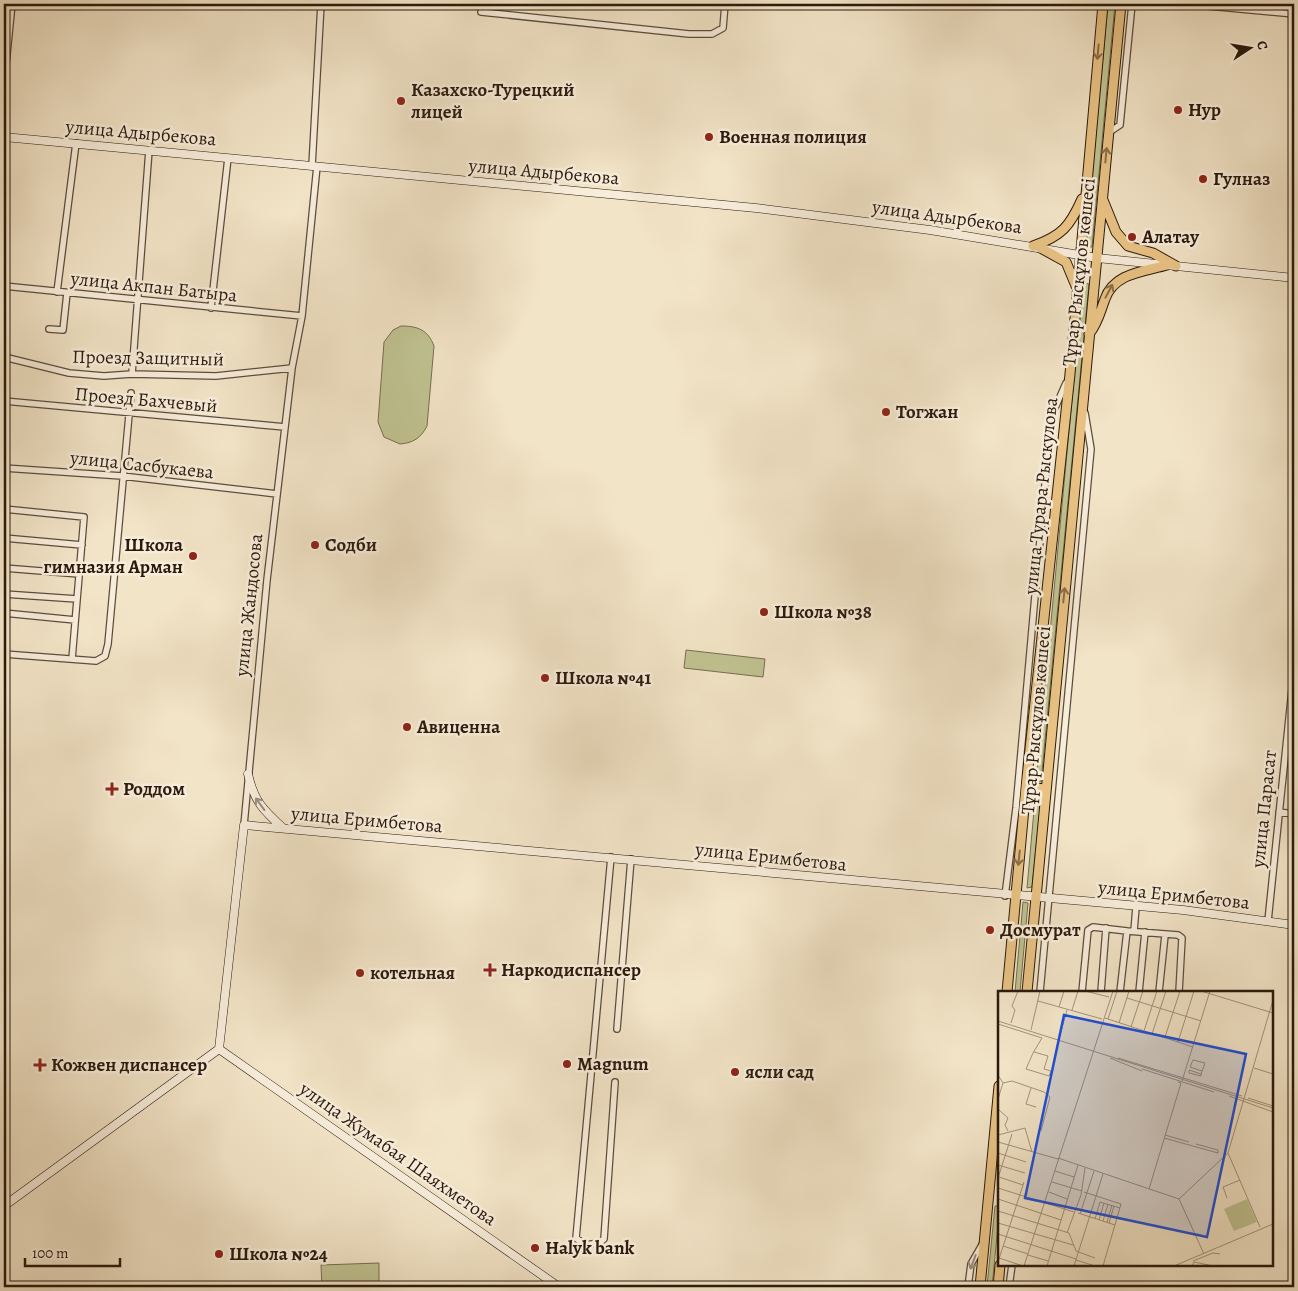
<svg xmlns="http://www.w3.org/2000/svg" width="1298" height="1291" font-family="Alegreya,serif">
<rect width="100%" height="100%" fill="#f2e4c7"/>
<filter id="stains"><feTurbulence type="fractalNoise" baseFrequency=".004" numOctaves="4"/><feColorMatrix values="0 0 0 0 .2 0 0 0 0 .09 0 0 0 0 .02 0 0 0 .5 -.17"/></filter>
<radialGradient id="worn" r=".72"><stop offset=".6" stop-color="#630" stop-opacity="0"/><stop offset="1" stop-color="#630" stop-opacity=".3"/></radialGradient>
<path fill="#c0c291" stroke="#766e4e" d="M1108 4H1115L1092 247H1085Z
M1083 283 1089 284 1041 782 1036 781Z
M401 326C418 326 428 330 434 346L427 426C421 438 413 443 400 444L384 437 378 422 384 342 393 330Z
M686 650 765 659 763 677 684 668Z
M1035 799 1041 800 1032 887 1027 888Z
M1023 902 1028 903 1020 992H1015Z
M995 1206H999V1215L992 1287H987Z
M379 1263V1287H322L321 1265Z"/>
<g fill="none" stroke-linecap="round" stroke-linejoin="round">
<defs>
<path id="street" d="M1152 4 1208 6 1294 14
M481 12 689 34H712L723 28 725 4
M4 84 12 4
M1108 133 1120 125 1132 4
M312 166 321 4
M4 286 302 316
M57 292 76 143
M211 308 228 158
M49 329 63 330 67 293
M4 357 69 373 104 376 132 374 216 376 292 368
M132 374 149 150
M4 401 285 427
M4 468 122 476 277 494
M4 509 84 517 72 659
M4 538 82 545
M4 568 79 574
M4 594 77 599
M4 613 75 620
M4 654 96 661 105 656 108 644 131 393
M1279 812 1294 814
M244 825 267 580 292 368 302 316 317 166
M611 857 576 1238 585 1245 599 1243 604 1239 615 1082
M1005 896 1016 808 1051 417 1066 383
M1268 921 1294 670
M1134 931 1136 907
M1040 992 1091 449 1085 413
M1082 992 1088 930 1093 927 1127 931
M1101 992 1106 928
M1120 992 1127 931 1178 935 1182 938 1179 992
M1139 992 1145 932
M1159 992 1165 935
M617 1029 631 859
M968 1287 971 1264 983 1243
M1009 1287 1012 1265"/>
<path id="secondary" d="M4 137 756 208 930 230 1097 258 1294 278
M248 774C254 801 263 810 283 828
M219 1049 244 825 1183 910 1294 925
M219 1049 559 1287
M4 1206 219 1049"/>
<path id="primary" d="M1103 200 1116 232 1128 246 1153 253 1176 266
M1033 246C1062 236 1070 226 1082 199
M1037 246 1066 262 1076 286
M1089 334C1098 323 1100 312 1105 299 1114 273 1143 272 1167 265
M1026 787 1045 789
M1007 992 1026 787 1070 374 1103 4
M1027 992 1121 4
M980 1287 999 1086
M998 1287 1000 1265"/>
</defs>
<use href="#street" stroke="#5d4c3b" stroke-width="8"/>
<use href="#secondary" stroke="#2b1a0c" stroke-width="9"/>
<use href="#primary" stroke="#2b1a0c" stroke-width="11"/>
<use href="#street" stroke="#f7eddb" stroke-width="5.5"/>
<use href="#secondary" stroke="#f7eddb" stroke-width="8"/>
<use href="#primary" stroke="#e9c284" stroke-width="9"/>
</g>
<defs><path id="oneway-shaft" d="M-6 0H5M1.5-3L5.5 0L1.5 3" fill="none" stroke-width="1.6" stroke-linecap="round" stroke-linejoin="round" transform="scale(1.25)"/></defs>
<g stroke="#8a6e48">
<use href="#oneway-shaft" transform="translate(1098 52) rotate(95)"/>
<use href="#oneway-shaft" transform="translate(1106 155) rotate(-85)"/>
<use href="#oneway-shaft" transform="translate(1109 291) rotate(-62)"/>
<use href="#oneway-shaft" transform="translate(1064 595) rotate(-84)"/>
<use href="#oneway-shaft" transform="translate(1019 858) rotate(96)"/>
</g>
<g stroke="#9b8e7e">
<use href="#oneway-shaft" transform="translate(260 804) rotate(-126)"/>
<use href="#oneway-shaft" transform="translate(973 1262) rotate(111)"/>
</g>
<g fill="#8f2418" stroke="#f7eddb" stroke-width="2">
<circle cx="401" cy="101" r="5"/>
<circle cx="1178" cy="110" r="5"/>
<circle cx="709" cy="137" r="5"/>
<circle cx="1203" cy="179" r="5"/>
<circle cx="1132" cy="237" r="5"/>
<circle cx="886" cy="412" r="5"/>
<circle cx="315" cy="545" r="5"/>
<circle cx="193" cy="556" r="5"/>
<circle cx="764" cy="612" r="5"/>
<circle cx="545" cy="678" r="5"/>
<circle cx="407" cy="727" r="5"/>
<path d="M109.5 781.5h5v5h5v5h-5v5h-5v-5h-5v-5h5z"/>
<circle cx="990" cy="930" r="5"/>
<path d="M487.5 962.5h5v5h5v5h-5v5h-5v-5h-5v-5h5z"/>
<circle cx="360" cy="973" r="5"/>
<circle cx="567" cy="1064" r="5"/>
<path d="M37.5 1057.5h5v5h5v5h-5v5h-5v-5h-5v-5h5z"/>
<circle cx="735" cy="1072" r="5"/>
<circle cx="535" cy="1248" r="5"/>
<circle cx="219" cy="1254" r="5"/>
</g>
<g text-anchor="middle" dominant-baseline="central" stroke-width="5" stroke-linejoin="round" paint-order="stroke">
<g font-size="19" font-weight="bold" fill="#2b1a0c" stroke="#f7eddb" text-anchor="start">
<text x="411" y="90">Казахско-Турецкий<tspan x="411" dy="22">лицей</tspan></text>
<text x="1188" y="110">Нур</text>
<text x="719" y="137">Военная полиция</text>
<text x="1213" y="179">Гулназ</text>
<text x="1142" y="237">Алатау</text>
<text x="896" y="412">Тогжан</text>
<text x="183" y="545" text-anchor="end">Школа<tspan x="183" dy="22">гимназия Арман</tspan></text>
<text x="325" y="545">Содби</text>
<text x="774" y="612">Школа №38</text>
<text x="555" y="678">Школа №41</text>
<text x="417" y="727">Авиценна</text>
<text x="123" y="789">Роддом</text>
<text x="1000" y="930">Досмурат</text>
<text x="501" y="970">Наркодиспансер</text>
<text x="370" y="973">котельная</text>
<text x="577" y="1064">Magnum</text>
<text x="51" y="1065">Кожвен диспансер</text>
<text x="745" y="1072">ясли сад</text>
<text x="545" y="1248">Halyk bank</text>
<text x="229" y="1254">Школа №24</text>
</g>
<g font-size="19" fill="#2b1a0c" stroke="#f7eddb">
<text transform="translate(141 133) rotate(5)">улица Адырбекова</text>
<text transform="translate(544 172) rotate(5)">улица Адырбекова</text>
<text transform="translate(947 217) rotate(8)">улица Адырбекова</text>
<text transform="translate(1079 272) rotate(-84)">Тұрар Рыскұлов көшесі</text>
<text transform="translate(154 287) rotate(6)">улица Акпан Батыра</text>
<text transform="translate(148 358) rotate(1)">Проезд Защитный</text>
<text transform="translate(146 400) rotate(5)">Проезд Бахчевый</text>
<text transform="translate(142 465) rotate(6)">улица Сасбукаева</text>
<text transform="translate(1041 496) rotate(-84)">улица Турара Рыскулова</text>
<text transform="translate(249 605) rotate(-84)">улица Жандосова</text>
<text transform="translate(1036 720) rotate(-85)">Тұрар Рыскұлов көшесі</text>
<text transform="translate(1264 809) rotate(-84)">улица Парасат</text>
<text transform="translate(367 820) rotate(5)">улица Еримбетова</text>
<text transform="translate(771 857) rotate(6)">улица Еримбетова</text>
<text transform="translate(1174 895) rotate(6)">улица Еримбетова</text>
<text transform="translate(398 1154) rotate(35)">улица Жумабая Шаяхметова</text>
</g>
</g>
<g transform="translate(998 991)">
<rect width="275" height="275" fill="#f2e4c7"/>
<path d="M249 208 259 231 236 240 226 218Z" fill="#c0c291"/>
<path fill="none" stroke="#a2937c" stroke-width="1" d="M87 0 111 6M203 0 275 22M129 7 203 30M40 10 104 28M61 16 66 0M74 19 80 0M107 27 195 56M110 28 119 0M0 30 275 117M13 32 17 19 14 15 20 0M121 32 131 0M0 33 44 47M133 36 145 0M33 39 42 0M146 40 159 0M154 43 168 0M167 46 182 0M61 48 69 19M180 51 196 0M36 61 50 65 46 78 53 80 51 85 28 78 35 62 44 47M112 67 144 80M120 67 244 105M256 77 275 83M144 78 216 101M191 79 203 83V85L191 82ZM203 83 207 72 195 69 192 76 204 80M0 84 5 92 14 90 46 101 52 106 43 140M184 90 212 0M33 97 28 113 38 116M231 105 275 121M250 107 275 115M0 108 5 92M0 118 10 127 7 134 10 140M0 144 27 137 34 161M167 144 191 151M166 147 220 162V159L198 153M0 151 60 168M0 162 28 171M230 162 262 236M60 167 181 208M0 174 27 182M57 180 76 186M1 186 25 194M0 187 14 143M54 191 84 200M0 197 76 221M151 198 183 92 180 91M51 201 69 208M86 201 123 213 105 275M229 207 225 196 242 189M0 208 63 229M181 208 230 162 275 9M181 208 206 263M0 220 71 242 78 260 97 267M80 222 117 234M82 223 96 180M97 228 102 211 122 217M101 229 106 212M105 230 110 213M109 231 114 214M0 232 75 254M111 232 116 215M69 242 83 204 87 177M0 243 78 268M5 255 30 263M30 264 50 270M1 267 25 275M78 269 97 275M195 270 215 262 222 263M0 271 26 191M26 275 115 0M49 275 80 174M76 275 105 183M176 275 275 233M194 275 196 271 215 275"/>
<path fill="#1d4ed8" fill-opacity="0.15" stroke="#1d4ed8" stroke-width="2.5" d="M66 24 248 63 209 246 27 207Z"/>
<rect width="275" height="275" fill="none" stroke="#2b1a0c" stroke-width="2.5"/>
</g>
<rect width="1298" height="1291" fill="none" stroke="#f2e4c7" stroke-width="20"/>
<rect x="5" y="5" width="1288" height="1281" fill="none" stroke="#2b1a0c" stroke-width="2.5"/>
<rect x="10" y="10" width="1278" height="1271" fill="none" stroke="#2b1a0c"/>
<g transform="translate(1250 48) rotate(78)" stroke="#f7eddb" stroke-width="4" paint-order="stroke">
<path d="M0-4L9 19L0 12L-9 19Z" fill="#2b1a0c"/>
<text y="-8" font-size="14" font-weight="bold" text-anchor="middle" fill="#2b1a0c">С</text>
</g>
<path d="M25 1258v8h95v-8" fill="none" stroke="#2b1a0c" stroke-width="2.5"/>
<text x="32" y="1258" font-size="15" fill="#2b1a0c" stroke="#f7eddb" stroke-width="4" paint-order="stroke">100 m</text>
<rect width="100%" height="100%" filter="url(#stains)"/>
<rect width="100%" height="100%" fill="url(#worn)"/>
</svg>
